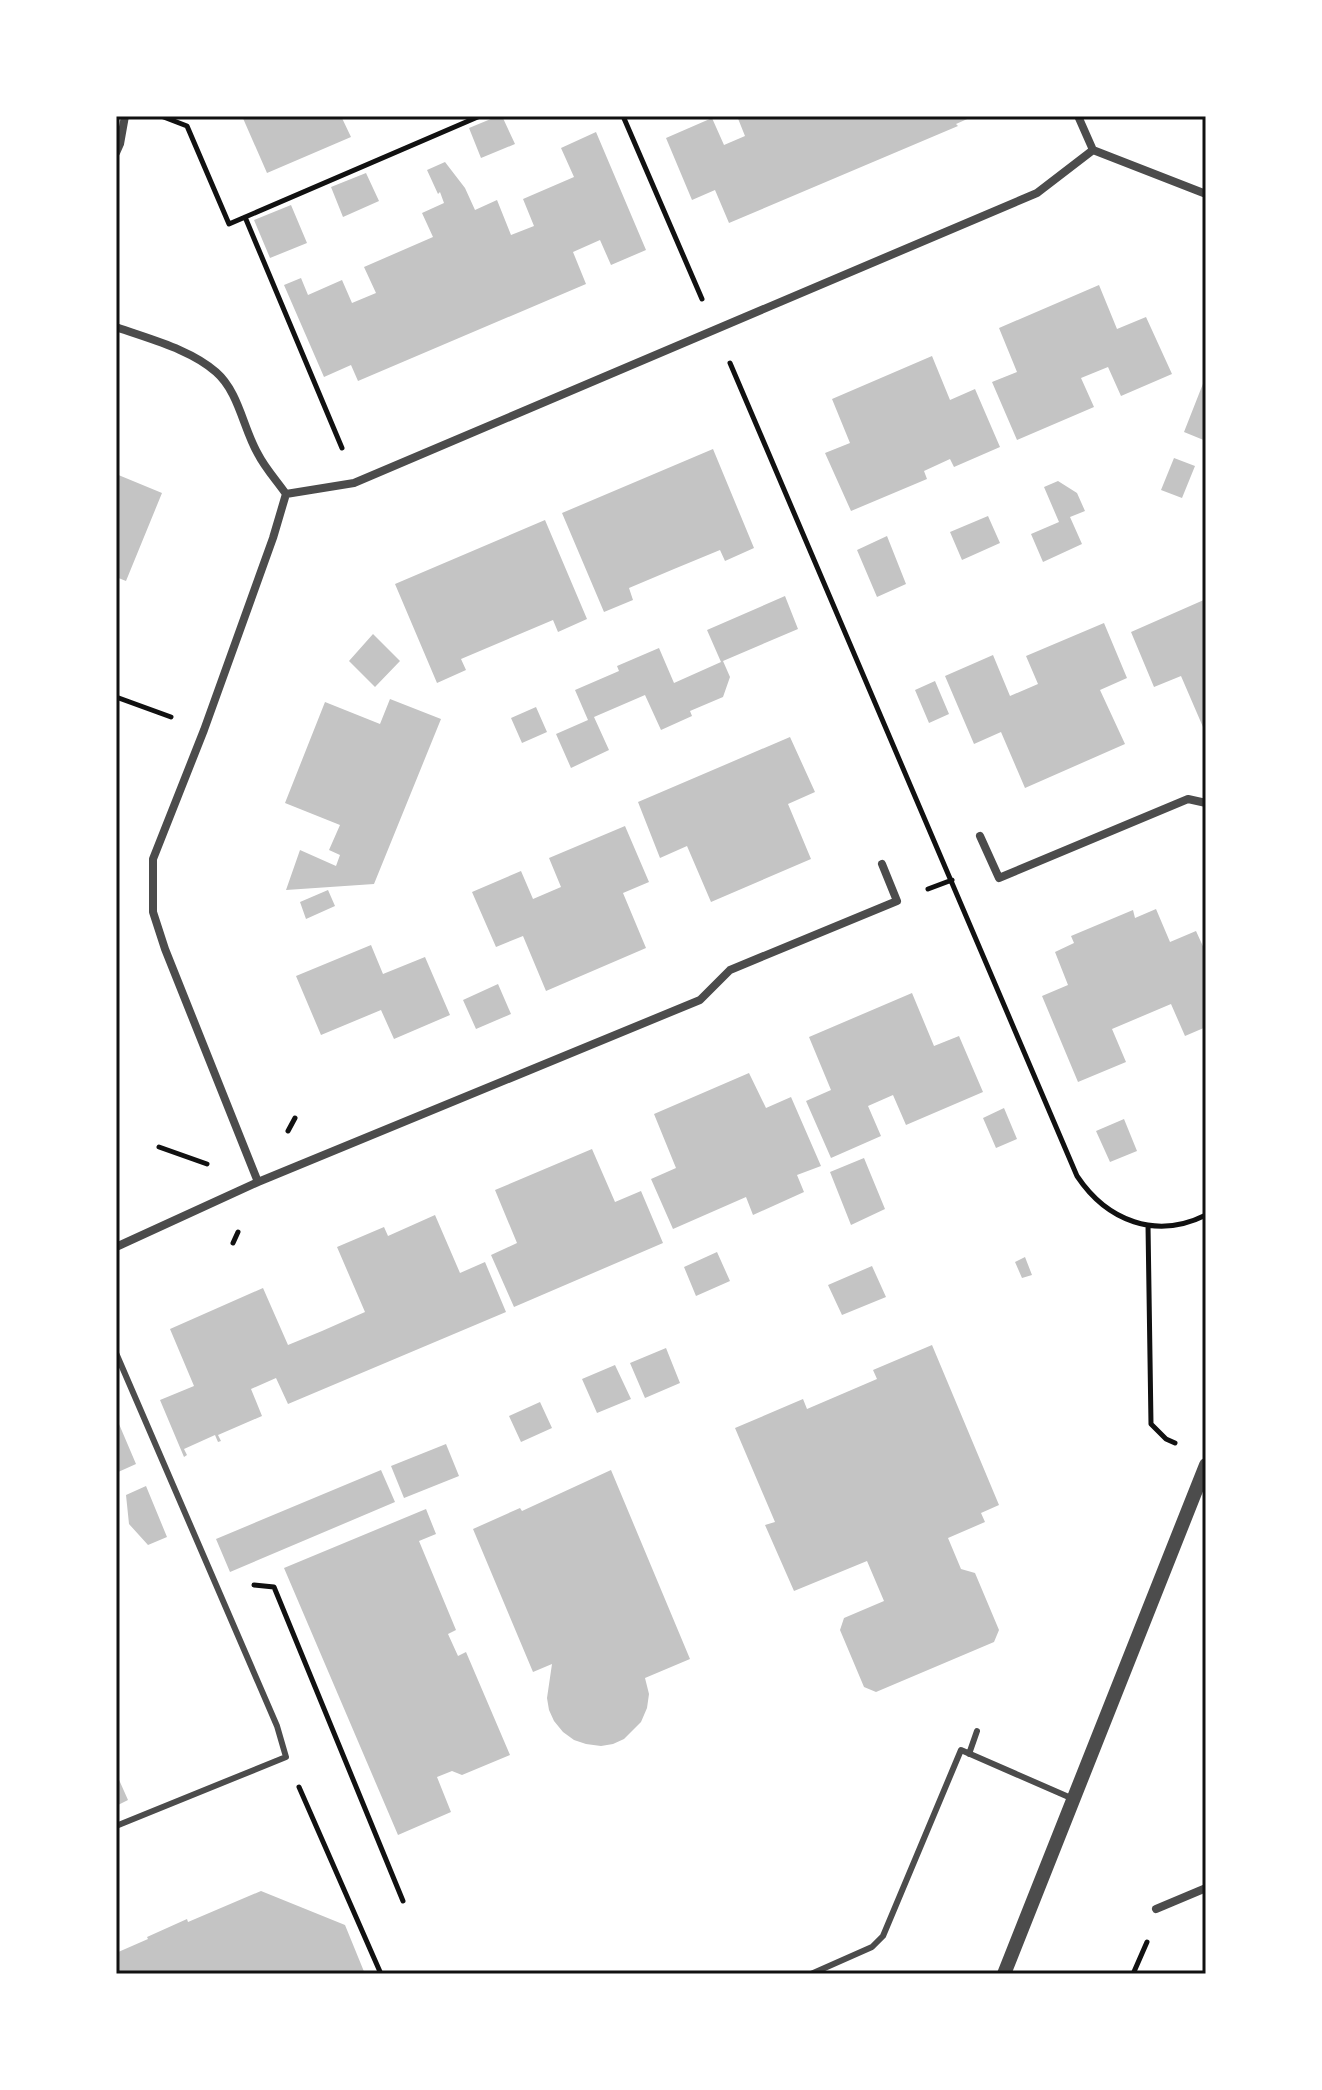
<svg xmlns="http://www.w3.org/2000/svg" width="1322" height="2090" font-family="Jost,sans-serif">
<rect width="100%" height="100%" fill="#fff"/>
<path fill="#c4c4c4" d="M242 116H341L351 137 267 173Z
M498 116H502L515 144 481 158 469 128Z
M737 116H974L956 124 958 126 729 223 715 190 692 200 666 138 712 118 724 145 745 136Z
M596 132 646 250 611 265 600 240 573 252 586 284 358 381 351 365 324 377 284 285 301 278 308 295 342 280 352 303 376 293 364 267 433 237 422 213 444 203 440 192 438 194 427 170 445 162 465 188 475 210 497 200 511 235 534 226 523 199 574 177 561 148Z
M366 173 379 201 343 217 331 187Z
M291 205 307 243 270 258 254 220Z
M1099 285 1117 329 1146 317 1172 374 1121 396 1108 367 1081 378 1094 407 1017 440 992 382 1017 372 999 328Z
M932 356 950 400 975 389 1000 447 954 467 950 459 924 471 927 479 851 511 825 453 850 443 832 399Z
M1206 376V441L1184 432Z
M713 449 754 548 725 561 720 550 674 569 629 588 633 600 604 612 562 513Z
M1174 458 1195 466 1182 498 1161 490Z
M116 474 162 493 126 581 116 577Z
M1058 481 1077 493 1085 511 1070 517 1082 544 1043 562 1031 534 1059 522 1044 487Z
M988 516 1000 543 962 560 950 532Z
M545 520 587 619 558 632 553 620 461 659 466 670 437 683 395 584Z
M887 536 906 584 877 597 857 550Z
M785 596 798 629 723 661 730 677 723 697 690 711 692 716 661 730 645 695 594 717 609 750 571 768 556 734 588 720 575 690 619 671 617 666 659 648 674 683 721 662 707 630Z
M1206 599V734L1181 676 1154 687 1131 632Z
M1104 623 1127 678 1100 690 1125 744 1025 788 1001 732 974 744 945 676 993 655 1010 696 1038 684 1026 656Z
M373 634 400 661 375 687 349 661Z
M935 681 949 714 929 723 915 690Z
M390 699 441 719 374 884 286 890 300 850 336 866 340 855 329 850 340 825 285 803 325 702 380 724Z
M536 707 547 732 522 743 511 718Z
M790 737 815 792 788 804 811 859 711 902 687 846 660 858 638 802Z
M625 826 649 882 623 893 646 948 546 991 523 936 496 947 472 892 521 871 533 899 561 887 549 858Z
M328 890 335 906 306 919 300 902Z
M1156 909 1170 942 1196 931 1206 953V1027L1185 1036 1171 1004 1112 1029 1126 1062 1078 1082 1042 996 1068 985 1055 952 1074 943 1071 936 1133 910 1135 918Z
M371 945 383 974 425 957 450 1015 394 1039 381 1010 321 1035 296 976Z
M498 984 511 1014 476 1029 463 1000Z
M912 993 934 1046 959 1036 983 1092 906 1125 893 1095 868 1106 881 1136 831 1158 806 1101 831 1090 809 1037Z
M749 1073 766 1108 791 1097 821 1166 797 1175 804 1192 753 1215 746 1197 673 1229 651 1179 676 1168 654 1114Z
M1004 1108 1017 1139 996 1148 983 1118Z
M1124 1119 1137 1151 1110 1162 1096 1131Z
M592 1149 615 1202 641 1191 663 1243 514 1307 491 1255 517 1243 495 1190Z
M864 1158 885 1209 851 1225 830 1172Z
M435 1215 460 1273 485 1262 506 1312 288 1404 276 1378 251 1389 262 1416 218 1435 221 1441 218 1442 215 1435 184 1449 187 1455 184 1457 160 1400 194 1386 170 1329 263 1288 288 1345 322 1331 365 1312 337 1247 384 1227 388 1236Z
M717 1252 730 1281 696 1296 684 1267Z
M1025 1257 1032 1275 1022 1278 1015 1262Z
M872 1266 886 1297 842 1315 828 1285Z
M932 1345 999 1505 981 1513 985 1522 948 1538 961 1569 975 1573 999 1630 994 1642 876 1692 864 1687 840 1630 844 1618 884 1601 867 1561 794 1591 765 1525 775 1522 735 1428 803 1399 807 1409 877 1379 873 1370Z
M666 1348 680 1383 645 1398 630 1363Z
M615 1365 631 1399 597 1413 582 1379Z
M540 1402 552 1428 521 1442 509 1416Z
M116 1417 136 1464 116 1473Z
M446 1444 459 1476 404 1498 391 1466Z
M381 1470 395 1502 230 1572 216 1539Z
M611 1470 690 1659 645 1678 649 1694 647 1708 641 1722 624 1739 613 1744 601 1746 586 1744 574 1740 563 1732 554 1721 549 1710 547 1698 552 1664 533 1672 473 1529 520 1508 522 1511Z
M146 1486 167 1537 148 1545 129 1524 126 1495Z
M426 1509 436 1534 419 1541 456 1630 448 1634 458 1656 466 1652 510 1755 462 1775 452 1771 437 1777 451 1812 398 1835 284 1568Z
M116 1773 128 1800 116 1806Z
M261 1891 345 1925 365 1974H116V1953L148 1939 147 1937 187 1919 188 1922Z"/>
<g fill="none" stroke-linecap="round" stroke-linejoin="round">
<path stroke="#111" stroke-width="5" d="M161 116 187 126 229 224 480 116
M623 116 702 299
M245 217 342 448
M730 363 1077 1176C1107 1221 1156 1240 1206 1215
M116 697 171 717
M928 889 952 880
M288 1131 295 1118
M159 1147 207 1164
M1148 1225 1151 1424 1166 1439 1175 1443
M233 1243 238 1232
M254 1585 274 1587 403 1901
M299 1787 381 1974
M1133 1974 1147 1942"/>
<path stroke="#4c4c4c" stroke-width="6" d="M116 1353 277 1726 286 1757 116 1826
M969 1754 977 1731
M811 1974 872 1947 883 1936 961 1750 1071 1798"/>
<path stroke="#4c4c4c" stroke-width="8" d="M1093 150 1206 194
M116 153 120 144 125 116
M116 327C149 339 190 349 216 372 239 392 243 428 258 454 265 468 277 481 286 494
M286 494 354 483 1037 193 1093 150 1078 116
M980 836 999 878 1188 799 1206 803
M258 1182 165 949 153 912V859L204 730 273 538 286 494
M116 1247 258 1182 700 1000 730 970 897 901 882 864
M1156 1909 1206 1888"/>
<path stroke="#4c4c4c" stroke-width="14" d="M1004 1974 1206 1465"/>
</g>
<rect width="1322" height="2090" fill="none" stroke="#ffffff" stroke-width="236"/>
<rect x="118" y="118" width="1086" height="1854" fill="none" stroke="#111" stroke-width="3"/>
</svg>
